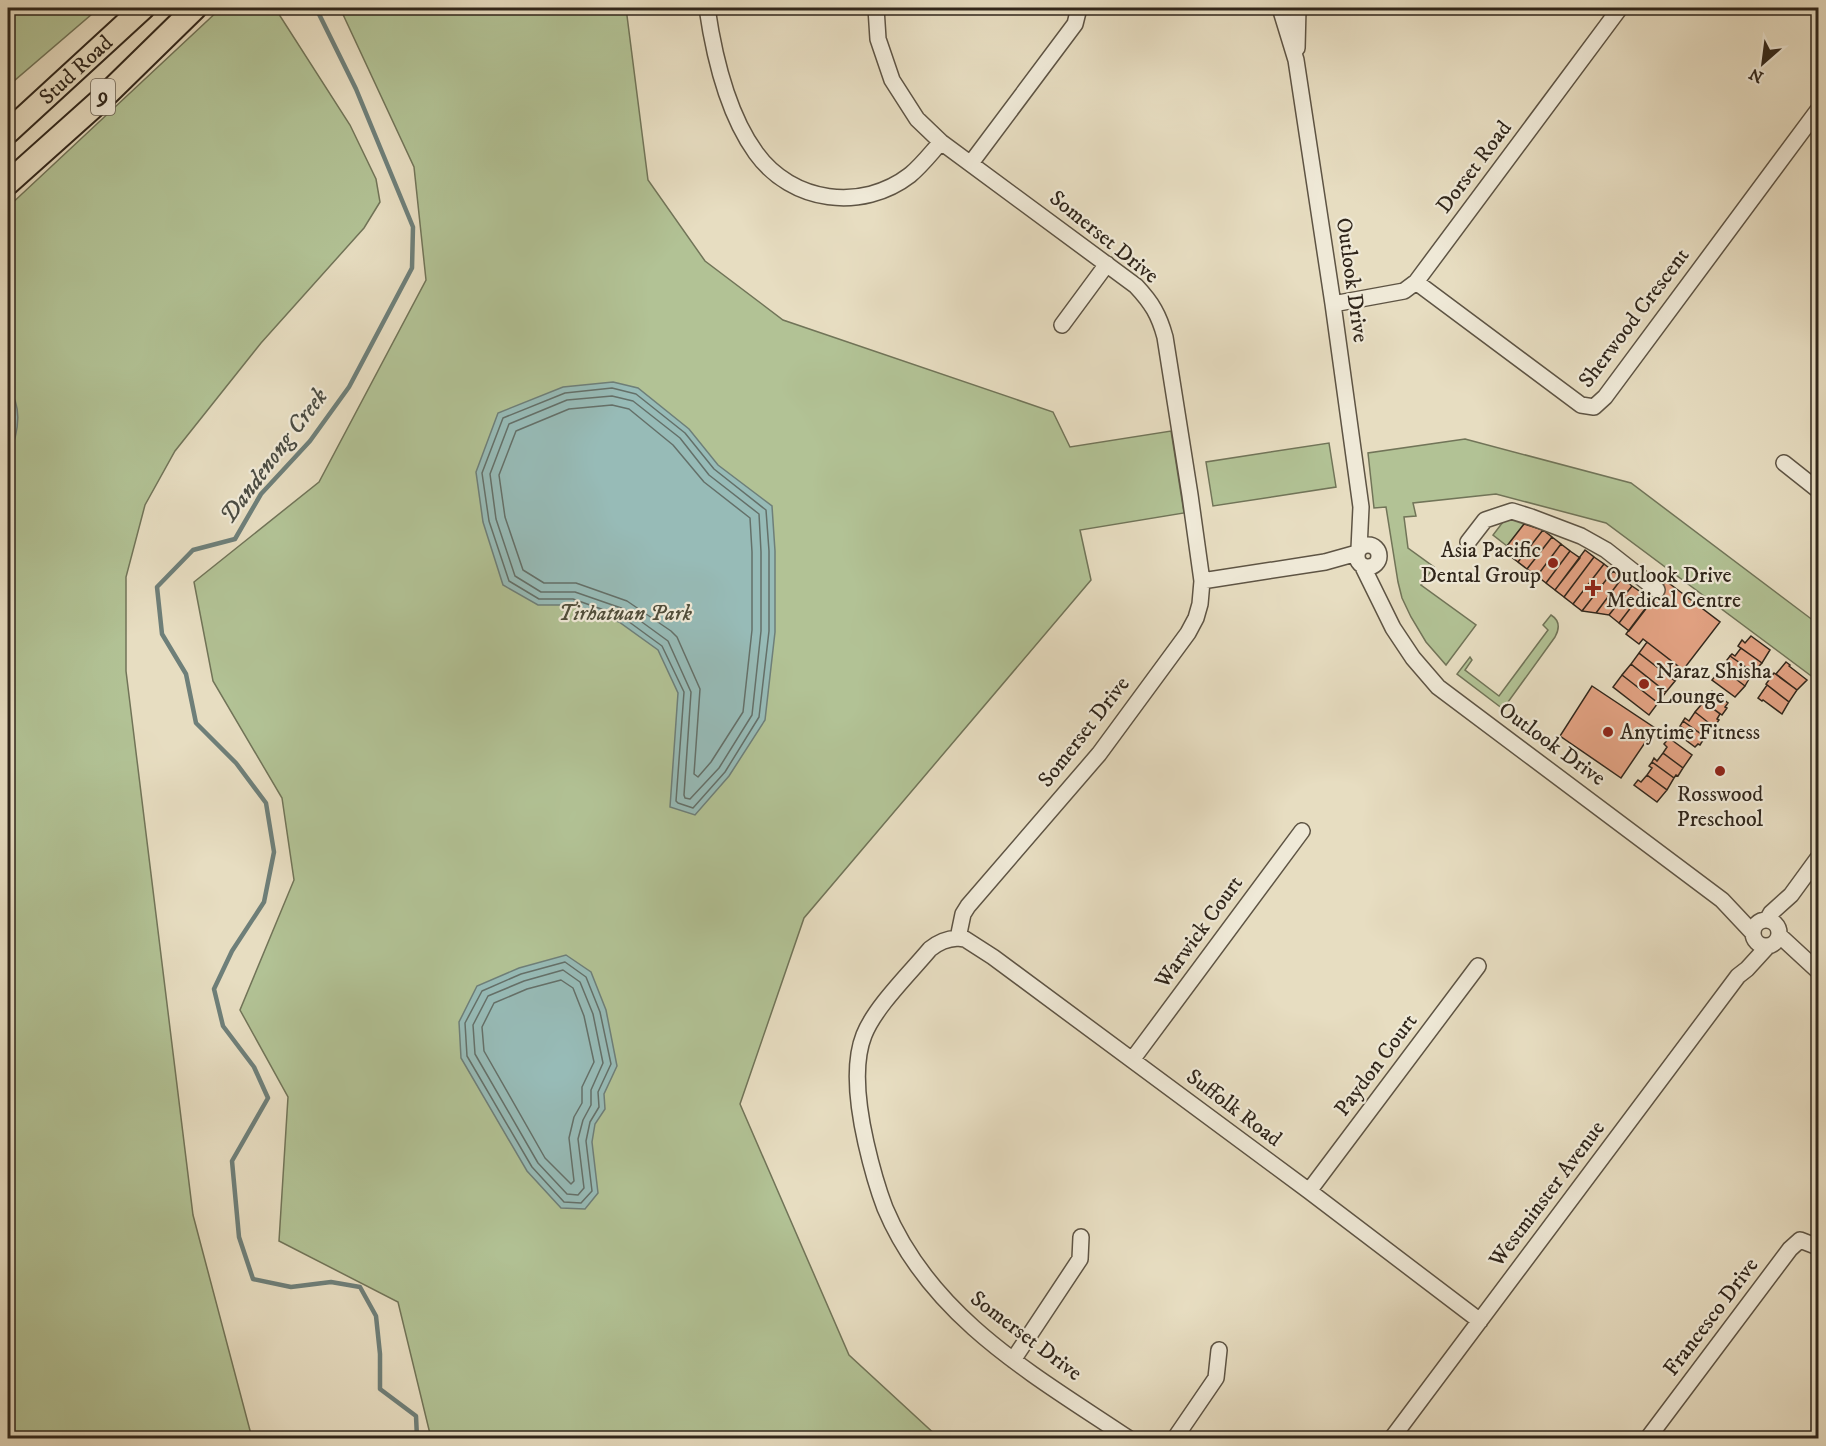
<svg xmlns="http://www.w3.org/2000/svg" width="1826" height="1446" font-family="'IM FELL DW Pica',serif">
<rect width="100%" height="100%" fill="#e7ddc1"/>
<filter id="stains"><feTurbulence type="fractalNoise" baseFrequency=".00333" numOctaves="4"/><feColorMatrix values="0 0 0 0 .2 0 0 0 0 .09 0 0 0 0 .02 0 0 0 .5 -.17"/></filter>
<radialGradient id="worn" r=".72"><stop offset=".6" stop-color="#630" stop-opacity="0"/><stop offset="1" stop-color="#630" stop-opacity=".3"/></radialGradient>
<path fill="#b2c295" stroke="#717458" stroke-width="1.5" d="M8 8H99L8 86Z
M221 8H275L350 125 376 179 380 202 364 228 261 343 175 451 145 505 126 577V671L193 1215 252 1438H8V207Z
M340 8H626L648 180 705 261 783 320 1053 412 1070 447 1171 431 1184 513 1080 530 1091 580 804 918 740 1104 849 1355 939 1438H431L398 1302 279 1241 288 1097 240 1010 294 880 282 798 213 681 194 582 319 482 426 280 414 167Z
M1465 439 1631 483 1818 624V681L1606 523 1496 494 1413 503 1416 516 1404 517 1408 548 1434 567 1421 585 1476 625 1446 665 1426 642 1411 617 1402 598 1398 582 1386 507 1374 508 1368 453Z
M1329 443 1336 487 1213 506 1206 462Z
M1506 518 1524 524 1507 546 1493 535Z
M1551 615C1559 620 1560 628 1555 637L1503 709 1457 674 1470 657 1472 660 1465 670 1499 696 1548 630 1543 625Z"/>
<path fill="#97bbb7" stroke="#6e7f79" stroke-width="1.5" d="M613 382 638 388 689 429 718 465 772 506 775 551V632L765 720 729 776 695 815 670 807 678 693 658 650 619 622 572 605H538L503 585 483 522 476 472 498 413 563 387Z
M8 388C25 409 17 437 8 458Z
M566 955 591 972 606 1010 617 1066 604 1094 605 1109 595 1124 592 1142 598 1193 585 1209 561 1208 527 1171 461 1058 459 1022 477 986 519 968Z"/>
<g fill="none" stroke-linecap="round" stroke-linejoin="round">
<path stroke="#647069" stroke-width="1.5" d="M612 388 636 394 685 433 714 469 766 510 769 551V631L759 717 725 772 693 808 678 803 676 801 684 692 662 646 621 616 573 599H539L509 581 489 521 482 473 503 418 565 393Z
M612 396 633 401 680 438 709 475 759 514 761 552V631L752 715 719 768 690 799 685 798 684 795 691 692 668 641 624 609 575 592H541L515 576 496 519 490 474 509 424 567 400Z
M612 405 629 409 673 445 704 482 750 518 752 552V630L743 712 711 762 698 777 694 774 700 689 677 637 671 631 627 601 576 583H544L523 570 505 517 499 475 516 431 569 409Z
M565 962 586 977 600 1012 611 1064 598 1092 599 1107 590 1122 586 1141 592 1191 581 1203 564 1202 532 1167 467 1056 465 1023 482 991 521 974Z
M563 970 580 982 593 1014 603 1063 591 1090V1105L583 1120 578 1139 584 1188 578 1195 567 1194 538 1163 475 1054 473 1025 488 996 524 981Z
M561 980 573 988 584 1016 594 1062 582 1087V1103L574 1117 569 1138 574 1181 571 1184 545 1158 484 1051 482 1027 494 1003 527 989Z"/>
<path stroke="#6e7f79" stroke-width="4.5" d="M316 8 356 89 413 227 412 268 349 387 310 441 261 494 235 539 193 550 157 587 162 634 186 674 196 723 236 763 266 803 274 852 264 902 232 951 214 989 223 1026 254 1067 268 1098 232 1161 239 1237 253 1279 291 1287 331 1282 360 1287 376 1316 380 1354V1389L416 1416 417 1438"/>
</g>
<path fill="#e4a384" stroke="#30261b" stroke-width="1.5" d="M1524 524 1543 530 1518 562 1503 551Z
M1543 530 1552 537 1527 569 1518 562Z
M1552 537 1561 544 1537 576 1527 569Z
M1561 544 1570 551 1546 583 1537 576Z
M1585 550 1594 557 1564 597 1555 590Z
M1570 551 1580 558 1555 590 1546 583Z
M1594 557 1604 564 1573 604 1564 597Z
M1604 564 1613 571 1582 611 1573 604Z
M1613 571 1622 578 1596 613 1582 611Z
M1622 578 1632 586 1609 615 1596 613Z
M1666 581 1720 622 1683 670 1643 639 1639 644 1626 634Z
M1632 586 1642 593 1619 623 1609 615Z
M1642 593 1652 601 1629 631 1619 623Z
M1751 636 1770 650 1762 663 1738 646 1742 640 1745 643Z
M1647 642 1683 670 1675 681 1639 653Z
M1741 648 1762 663 1753 672 1730 656 1732 654 1735 656Z
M1639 653 1675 681 1666 692 1631 664Z
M1730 656 1753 672 1745 686 1724 670 1730 663 1727 660Z
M1786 662 1790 665 1789 666 1807 680 1797 690 1776 674Z
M1631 664 1666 692 1658 703 1622 675Z
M1724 670 1745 686 1735 697 1712 680 1717 674 1720 676Z
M1774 673 1797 690 1789 702 1766 684Z
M1622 675 1658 703 1649 715 1613 687Z
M1767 685 1789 702 1782 714 1763 700 1762 701 1758 698Z
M1592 686 1655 728 1621 778 1560 736Z
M1712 691 1728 703 1725 707 1727 708 1722 715 1700 699 1703 694 1707 697Z
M1700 699 1720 714 1717 719 1719 720 1714 727 1695 712 1701 705 1697 702Z
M1695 712 1714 727 1709 733 1707 732 1704 736 1683 721 1685 718 1689 721Z
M1683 721 1705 737 1700 745 1698 744 1695 747 1679 735 1683 728 1680 726Z
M1669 738 1692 755 1683 768 1663 753 1667 747 1664 744Z
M1663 753 1683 768 1678 776 1676 775 1674 778 1652 762 1654 758 1657 761Z
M1652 762 1674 778 1667 790 1647 775 1652 768 1649 766Z
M1647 775 1667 790 1657 802 1634 785 1638 780 1641 782Z"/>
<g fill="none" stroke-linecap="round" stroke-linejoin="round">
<defs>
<path id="minor" d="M707 8C714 56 727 113 756 153 792 203 862 212 910 175 922 165 931 153 941 142
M876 8 878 39 892 80 917 119 941 142 1136 286C1152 303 1159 315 1165 337L1190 495 1202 581 1200 604 1196 618 1188 633 1099 754 968 906 963 914 958 938C946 939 939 942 930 949 910 973 875 1007 864 1035 852 1065 859 1112 866 1143 871 1165 877 1187 885 1208 931 1318 1034 1375 1128 1438
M1281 11 1296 60 1333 304 1361 507 1359 549
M1297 48 1298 8
M971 163 1075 24 1079 8
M1416 282 1581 405 1594 407 1605 397 1818 110
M1333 304 1404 291 1416 282 1620 8
M1062 325 1107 264
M1784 463 1818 490
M1468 542 1485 520 1512 511 1531 517 1581 536 1606 550 1657 590
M1357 556a11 11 0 1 1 22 0a11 11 0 1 1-22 0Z
M1362 565 1393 628 1413 658 1438 687 1722 900 1753 933
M1202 581 1325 562 1357 553
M1767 920 1771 913 1791 895 1818 858
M1753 933a13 13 0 1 1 26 0a13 13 0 1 1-26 0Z
M1779 935 1818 971
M958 938 965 939 993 957 1309 1191 1480 1321
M1132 1060 1302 831
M1309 1191 1478 966
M1013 1360 1080 1259 1081 1237
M1175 1438 1216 1378 1219 1350
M1392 1438 1738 976 1747 969 1768 946
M1648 1438 1790 1249 1800 1240 1818 1247"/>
<g id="highway">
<path id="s1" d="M8 132 143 8"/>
<path d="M8 183 103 98 195 8"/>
</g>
</defs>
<use href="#minor" stroke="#5e5444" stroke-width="18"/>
<use href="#highway" stroke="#30261b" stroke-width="26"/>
<use href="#minor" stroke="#efe9d7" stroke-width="15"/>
<use href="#highway" stroke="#e7ddc1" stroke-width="22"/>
</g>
<g fill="#8f2418" stroke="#efe9d7" stroke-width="2">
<circle cx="1553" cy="563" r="6"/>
<path d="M1590 579h6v6h6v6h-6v6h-6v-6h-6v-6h6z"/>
<circle cx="1644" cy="684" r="6"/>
<circle cx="1608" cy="732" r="6"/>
<circle cx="1720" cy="771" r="6"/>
</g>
<g text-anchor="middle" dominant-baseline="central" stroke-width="4.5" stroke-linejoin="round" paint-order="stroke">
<rect fill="#efe9d7" stroke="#696053" stroke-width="1.5" x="91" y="79" width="24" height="36" rx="4.5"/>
<g font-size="21" font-weight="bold" fill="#30261b">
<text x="103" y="97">9</text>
</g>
<g font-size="22" fill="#30261b" stroke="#efe9d7">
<text stroke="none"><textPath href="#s1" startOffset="92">Stud Road</textPath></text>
<text transform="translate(1474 167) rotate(-53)">Dorset Road</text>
<text transform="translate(1104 237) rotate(39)">Somerset Drive</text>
<text transform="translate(1352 280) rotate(82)">Outlook Drive</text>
<text transform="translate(1634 318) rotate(-53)">Sherwood Crescent</text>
<text transform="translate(1084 732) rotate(-52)">Somerset Drive</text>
<text transform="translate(1552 744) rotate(36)">Outlook Drive</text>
<text transform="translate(1199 932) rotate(-54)">Warwick Court</text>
<text transform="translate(1376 1065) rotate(-53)">Paydon Court</text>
<text transform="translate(1234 1108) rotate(37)">Suffolk Road</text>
<text transform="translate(1547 1194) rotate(-53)">Westminster Avenue</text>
<text transform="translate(1711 1317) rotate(-53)">Francesco Drive</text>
<text transform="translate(1026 1336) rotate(37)">Somerset Drive</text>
</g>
<g font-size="22" fill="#30261b" stroke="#efe9d7" text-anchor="start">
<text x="1541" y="550" text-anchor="end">Asia Pacific<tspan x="1541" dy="25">Dental Group</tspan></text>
<text x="1606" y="575">Outlook Drive<tspan x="1606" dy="25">Medical Centre</tspan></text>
<text x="1656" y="671">Naraz Shisha<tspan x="1656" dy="25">Lounge</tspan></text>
<text x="1620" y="732">Anytime Fitness</text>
<text x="1720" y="794" text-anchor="middle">Rosswood<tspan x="1720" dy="25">Preschool</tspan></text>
</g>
<g font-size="22" font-style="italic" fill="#504d3a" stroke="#efe9d7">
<text x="625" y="613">Tirhatuan Park</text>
</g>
<g font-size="24" font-style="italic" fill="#4a4b42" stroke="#efe9d7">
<text transform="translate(274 456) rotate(-53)">Dandenong Creek</text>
</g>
</g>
<rect width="1826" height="1446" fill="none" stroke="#e7ddc1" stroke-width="30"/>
<rect x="9" y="9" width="1808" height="1428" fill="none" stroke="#30261b" stroke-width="3"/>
<rect x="15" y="15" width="1796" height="1416" fill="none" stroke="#30261b" stroke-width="1.5"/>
<g transform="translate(1763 63) rotate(208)" stroke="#efe9d7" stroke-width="4.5" paint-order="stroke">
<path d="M0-4.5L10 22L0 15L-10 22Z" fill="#30261b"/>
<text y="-9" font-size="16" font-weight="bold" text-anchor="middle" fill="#30261b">N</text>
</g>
<rect width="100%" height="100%" filter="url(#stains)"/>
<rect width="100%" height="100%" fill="url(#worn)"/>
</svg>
